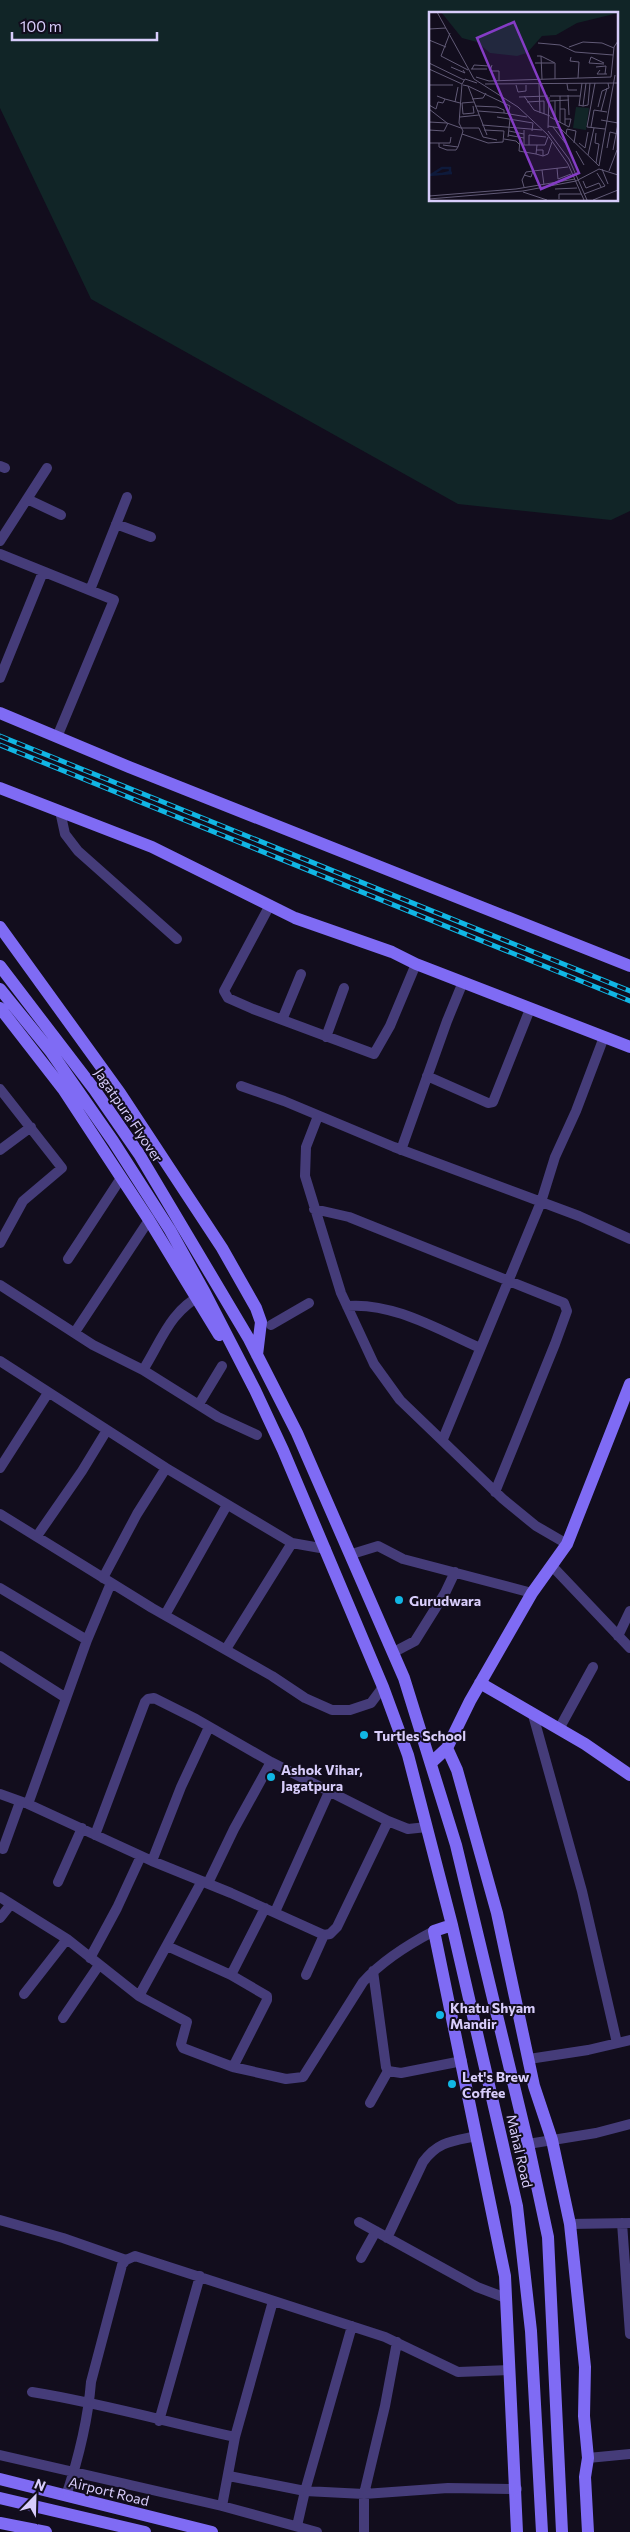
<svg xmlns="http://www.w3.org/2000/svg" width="630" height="2532" font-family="Commissioner,sans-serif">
<rect width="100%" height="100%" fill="#120d1d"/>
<path fill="#112527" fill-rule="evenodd" d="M0 0H630V511L611 520 458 504 91 299 0 108ZM430 14H616V200H430Z"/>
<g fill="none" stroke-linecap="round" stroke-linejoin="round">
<path stroke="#453c79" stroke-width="10" d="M0 466 5 468
M27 499 61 515
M116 524 151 537
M0 541 47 468
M0 554 114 600 57 737
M90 590 127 497
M0 678 43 572
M60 811 65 834 78 851 177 939
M270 905 224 991 228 998 253 1009 374 1054 390 1026 416 964
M282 1020 301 974
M326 1037 344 988
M427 1076 488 1103 493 1102 530 1009
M241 1086 284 1101 394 1147 579 1216 630 1239
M0 1089 62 1168 23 1201 0 1243
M318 1116 306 1147 305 1176 341 1293 374 1364 400 1400 503 1499 536 1526 567 1544
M0 1150 31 1127
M401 1150 447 1021 463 982
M314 1209 349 1217 564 1303 567 1311 555 1344 495 1492
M68 1259 121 1178
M0 1285 93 1345 143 1370 218 1417 257 1435
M347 1306C393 1302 439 1330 480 1348
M271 1325 309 1303
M75 1332 149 1220
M0 1361 166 1468 292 1543 226 1649
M143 1370C162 1340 169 1312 203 1294
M199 1404 222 1366
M443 1439 541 1202 555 1157 576 1111 604 1037
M0 1468 48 1393
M0 1514 152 1608 272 1676 305 1698 332 1710H350L371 1703 383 1687
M37 1536 82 1471 107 1430
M292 1543 326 1549
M352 1554 378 1546 403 1559 532 1593
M552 1566 630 1648
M103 1578 137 1514 166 1468
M111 1583 87 1640 28 1804 152 1861 231 1893 324 1935 330 1934 337 1927 388 1821 408 1829 427 1827
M0 1588 87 1640
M165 1615 227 1505
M618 1636 630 1611
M394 1652 415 1641 445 1593 455 1572
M0 1656 66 1698
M533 1715 582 1891 617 2043
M559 1729 593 1667
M0 1794 25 1803
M95 1835 145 1702 148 1699 154 1698 196 1719 271 1762 388 1821
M3 1849 20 1802
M152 1861 181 1787 209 1727
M58 1882 82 1828
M208 1883 234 1829 271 1762
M0 1897 67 1939 139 1996 202 1881
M275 1912 329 1792
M0 1918 11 1904
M90 1958 117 1908 141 1856
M373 1971 386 2067 388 2071 401 2073 462 2061
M231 1975 265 1908
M306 1975 324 1935
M24 1994 67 1939
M139 1996 187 2022 181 2044 183 2048 233 2067 267 2000V1996L231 1975 167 1946
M63 2018 99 1965
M529 2059 588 2050 630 2040
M233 2067 286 2079 303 2077 363 1982C383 1960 409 1944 434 1931
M370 2103 388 2071
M528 2144 596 2133 630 2124
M0 2220 63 2238 126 2260
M359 2222 477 2287 506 2298
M622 2223 630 2334
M570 2224 630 2223
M387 2238 423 2162C438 2141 453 2141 477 2136
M361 2258 376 2231
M352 2326 305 2491 364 2494 448 2488 517 2489
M32 2392C101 2403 167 2422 235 2437
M159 2421 200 2276
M0 2455 222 2506 317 2532
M588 2458 630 2454
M229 2476 305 2491 297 2526
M66 2496C78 2460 88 2420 91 2382L122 2265 126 2260 135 2256 385 2337 458 2372 510 2370
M222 2506 235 2437 273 2301
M364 2532V2494L385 2406 397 2342"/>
<path stroke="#7f6bf4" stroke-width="12" d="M0 713 129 767 630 966
M0 788 152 847 295 918 392 952 416 964 630 1047
M0 927 120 1093 222 1248 256 1308 261 1322 257 1355
M0 966 94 1089 139 1154 249 1339 297 1433 404 1678 456 1845 528 2144 548 2237 562 2532
M0 989 51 1052 113 1141 170 1230 205 1293 255 1390 283 1450 383 1687 408 1755 452 1925 517 2206 531 2331 542 2532
M0 1008 63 1089 149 1220 219 1335
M480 1683 585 1744 630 1775
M447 1748 457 1770 497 1913 534 2086 552 2140 570 2224 585 2367 584 2416 588 2458 585 2477 588 2532
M432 1762 447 1748 470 1701 532 1593 567 1544 630 1384
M452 1925 434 1931 505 2276 517 2532
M0 2479 212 2532
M0 2498 145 2532
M0 2523 46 2532"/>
<defs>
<path id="rail" d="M0 736 630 991
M0 745 630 1001"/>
</defs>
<use href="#rail" stroke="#11b6e4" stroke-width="5"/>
<use href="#rail" stroke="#120d1d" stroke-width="3" stroke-dasharray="9" stroke-linecap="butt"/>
</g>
<g fill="#11b6e4" stroke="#120d1d" stroke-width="2">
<circle cx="399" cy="1600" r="5"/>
<circle cx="364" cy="1735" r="5"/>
<circle cx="271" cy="1777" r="5"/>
<circle cx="440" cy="2015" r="5"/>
<circle cx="452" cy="2084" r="5"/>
</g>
<g text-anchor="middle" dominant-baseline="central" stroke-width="4" stroke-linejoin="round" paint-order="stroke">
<g font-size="14" fill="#d8cdfb" stroke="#120d1d">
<text transform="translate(129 1115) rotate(56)">Jagatpura Flyover</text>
<text transform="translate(520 2151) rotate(77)">Mahal Road</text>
<text transform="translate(109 2491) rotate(14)">Airport Road</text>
</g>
<g font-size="14" font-weight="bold" fill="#d8cdfb" stroke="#120d1d" text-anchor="start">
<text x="409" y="1600">Gurudwara</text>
<text x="374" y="1735">Turtles School</text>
<text x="281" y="1769">Ashok Vihar,<tspan x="281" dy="16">Jagatpura</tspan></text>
<text x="450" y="2007">Khatu Shyam<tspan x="450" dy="16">Mandir</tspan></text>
<text x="462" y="2076">Let's Brew<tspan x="462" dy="16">Coffee</tspan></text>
</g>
</g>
<g transform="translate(429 12)">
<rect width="189" height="189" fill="#120d1d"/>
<path d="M12 0H189V1L148 11 127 23 113 24 98 41 88 44 61 41 48 30 33 26ZM147 95 160 96 157 118 144 116Z" fill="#112527"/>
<path fill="none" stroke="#0e1a3b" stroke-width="2.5" d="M0 163 23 161M2 163 13 156H21V160L13 162"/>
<path fill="none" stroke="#615a76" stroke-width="1" d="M8 0 45 67 89 95 118 122 139 152 155 188M0 17 17 16M21 21 12 44 39 58M0 28 17 35M109 31 131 33 146 40 184 43M140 35 154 30 173 31 185 36M108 44H112L113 67M112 44 126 51V67M142 45 141 49 150 50 149 66M0 51 35 68M106 51H125M175 52 160 51 162 45 175 51M63 53 61 59H70V68M22 55 36 61 34 58M167 55 177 54 176 62M0 57 33 72 36 67 48 71M42 57H58M43 57 45 53 60 54M171 58 168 62H178M47 65 60 69 182 65 185 35 189 29M166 71 158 115 176 117M56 72 189 71M110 72 111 101M138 72 139 78H148M0 73H24M34 73 39 74 58 123M87 73 89 80 97 79V73M39 74 81 94 79 102M139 83 140 103M95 84 105 98 121 104M121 84H151M131 84V110M90 85 119 84M16 87 31 91M43 87 54 86 57 81M121 89 140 88M126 89V108M26 90 29 75M98 90 115 89V102M0 93 7 97 9 90 14 91 16 87 8 84M150 93 154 94 157 71M44 94 45 101 34 102 33 91 45 90M46 94 68 95 75 98V101L98 105M150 94 153 71M154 94 159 93 161 71M169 95 173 79 180 76 179 71M0 97 18 111 32 116H50L54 125 68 128M131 97H136V113M49 99 75 101M172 99 178 76M31 105 50 103M68 105 104 111 103 119M121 105 140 115 142 107H136M172 108 189 111M0 113V110L18 111M53 113 113 118M119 114 131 116 170 154M124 115 137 132M162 115 165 98 178 100M119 116 120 85M0 118 15 119 19 111M95 118V133H116L119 125M80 119 95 122M119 119 140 147 158 188M33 122 59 131 74 130 75 119 55 118M137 122 138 117 147 119 145 131M79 123 95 126M79 125 81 107M75 127 87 129 91 133M91 128 90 139 107 142 108 133M0 131H21L22 125M10 131V135L18 138H27L29 135M150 131 156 136 159 120M14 133 29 135 34 119 30 111 33 72M100 133V123L117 125M178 136 181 120 189 122M184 138 189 112M147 139 155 153M107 142 114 144V138H107M159 143 165 116M114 144 119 142 123 130M167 151 170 132 166 131 167 121M170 154 186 63M128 156 129 167 142 162M170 157 189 163M173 157 179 172M113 158 115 173M104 159 139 155M180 159 188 138M154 169 157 176 170 171 172 175M95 175 93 168 97 160 104 159 102 165 95 163M126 177 148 176M94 180 118 188M155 182 176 174 168 161M0 184 87 177 146 167M0 187 94 179 147 169 170 157M130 187V182H152M164 188 189 178"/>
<path fill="#843cc5" fill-opacity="0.15" stroke="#843cc5" stroke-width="2.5" d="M85 10 150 161 112 177 48 26Z"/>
<rect width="189" height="189" fill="none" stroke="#d8cdfb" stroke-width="2.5"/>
</g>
<g transform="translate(35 2497) rotate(23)" stroke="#120d1d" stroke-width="4" paint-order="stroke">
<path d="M0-4L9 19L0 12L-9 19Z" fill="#d8cdfb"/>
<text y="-8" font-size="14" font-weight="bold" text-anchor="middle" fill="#d8cdfb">N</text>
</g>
<path d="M12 32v8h145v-8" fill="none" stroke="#d8cdfb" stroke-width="2.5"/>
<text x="20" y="32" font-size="15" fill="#d8cdfb" stroke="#120d1d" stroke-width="4" paint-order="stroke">100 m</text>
</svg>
